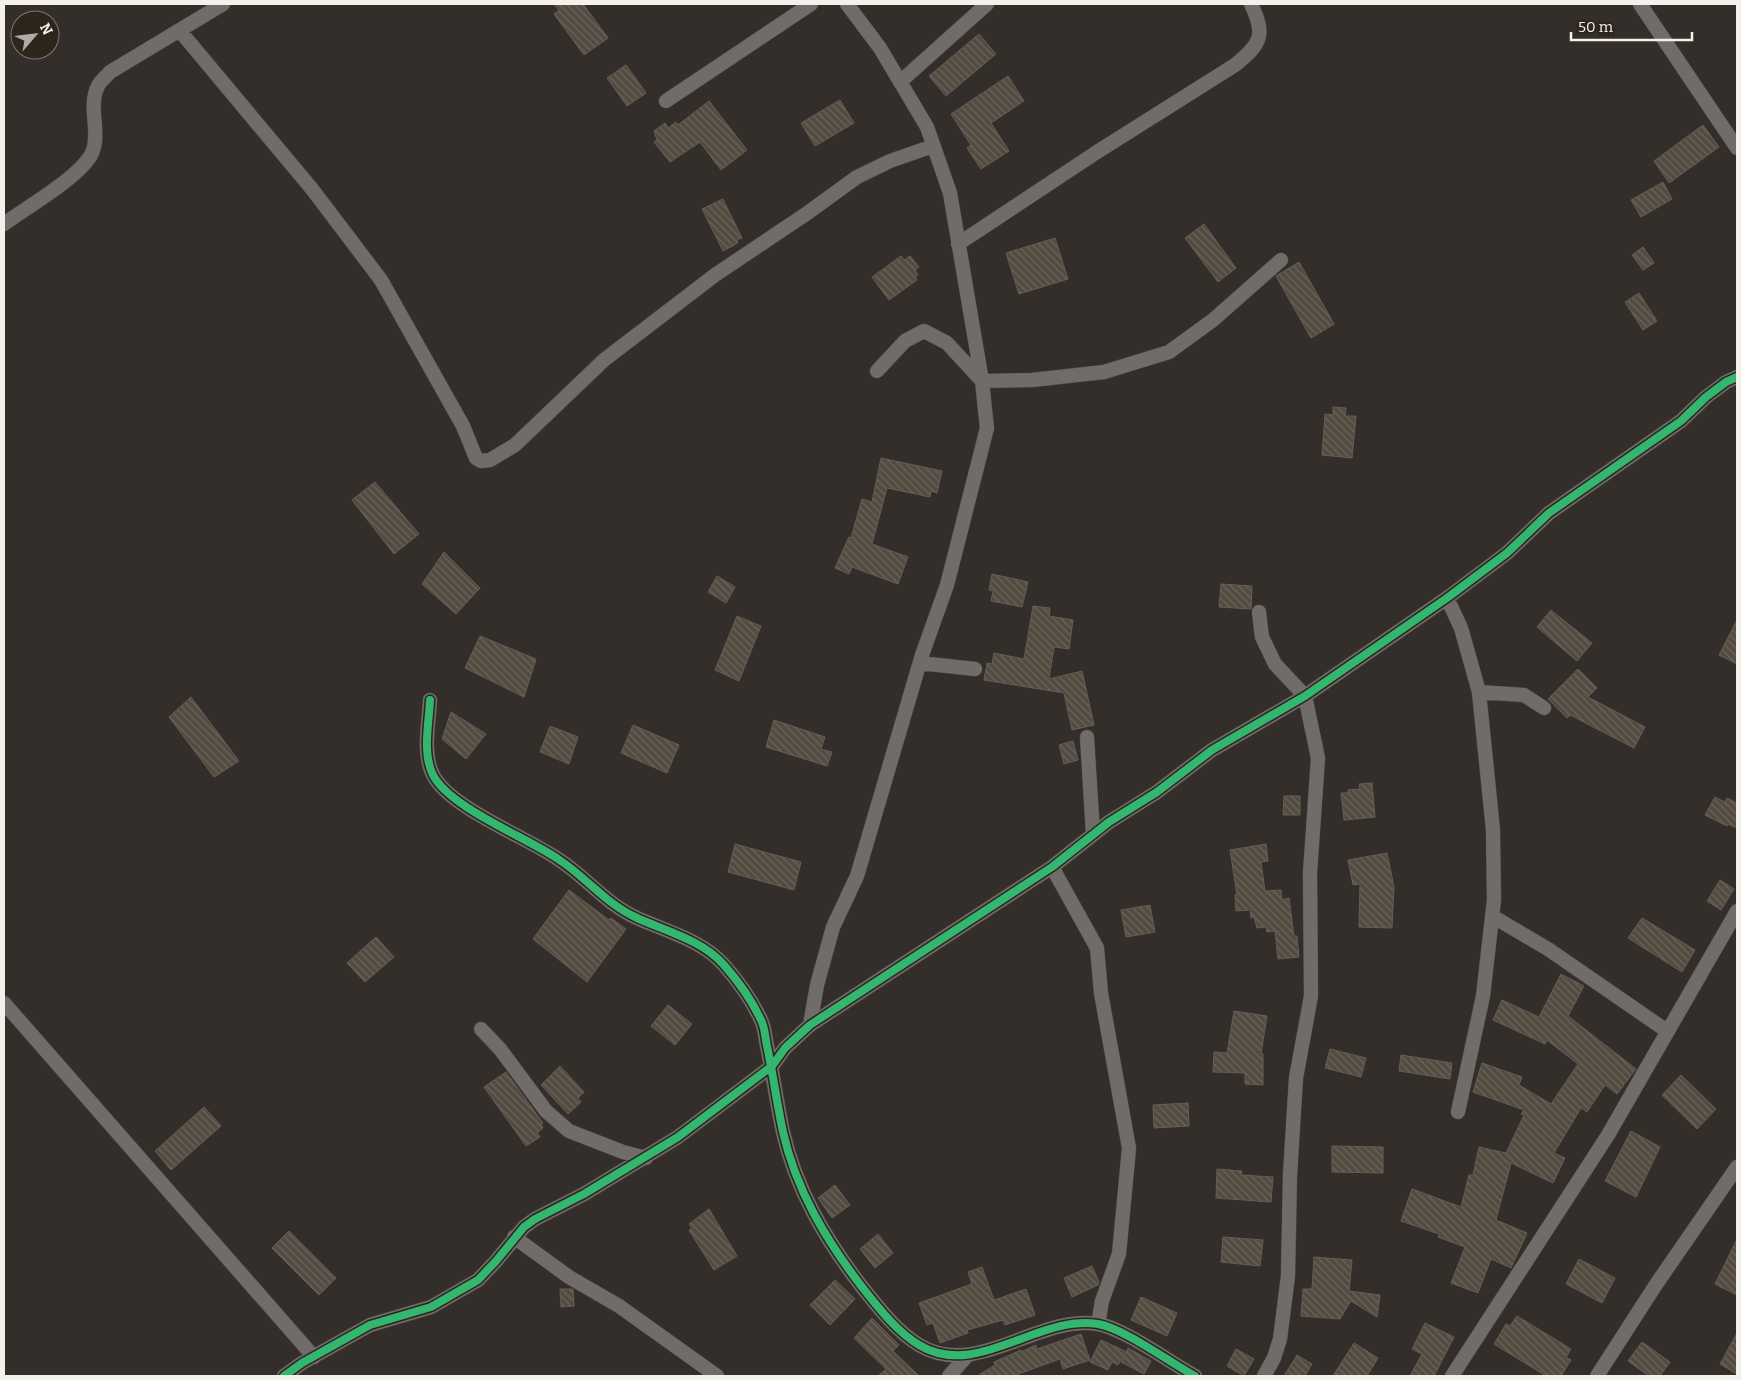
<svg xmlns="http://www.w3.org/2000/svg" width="1741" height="1380" font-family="Bitter,serif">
<defs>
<pattern id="building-back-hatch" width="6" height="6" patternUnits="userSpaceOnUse" patternTransform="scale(1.25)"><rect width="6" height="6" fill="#534a40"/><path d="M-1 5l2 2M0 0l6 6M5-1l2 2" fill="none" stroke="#6c645c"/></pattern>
</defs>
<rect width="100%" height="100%" fill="#332e29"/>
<path fill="url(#building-back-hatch)" stroke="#625e59" d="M554 4H583L608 38 584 55 554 14 559 10Z
M979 34 996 54 946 96 929 76Z
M626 65 646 93 627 106 607 78Z
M1008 76 1024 101 991 123 1009 151 981 169 967 148 971 145 951 114Z
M840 100 854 123 815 146 801 123Z
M709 101 747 150 721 170 700 142 670 162 654 142 657 140 654 131 665 123 668 128 676 122 678 125Z
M1703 125 1719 147 1669 183 1654 161Z
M1663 182 1672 199 1641 217 1631 200Z
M723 199 742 238 737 240 738 243 723 251 702 209Z
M1204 224 1236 268 1218 282 1185 238Z
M1055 238 1068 279 1019 294 1006 253Z
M1643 247 1654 263 1643 270 1632 255Z
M901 256 904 260 910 256 919 267 915 270 918 275 915 277 917 280 889 300 872 277Z
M1299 262 1334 324 1311 338 1276 276Z
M1639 293 1657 321 1643 330 1625 302Z
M1333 407 1346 408 1345 416H1356L1352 458 1322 455 1325 414 1333 415Z
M881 458 942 471 937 493 931 491 930 497 887 488 872 544 908 557 898 584 852 567 849 574 835 568 849 537 851 538 862 499 872 502Z
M375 482 419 534 394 554 352 500Z
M444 552 480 588 456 614 422 584Z
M992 574 1028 582 1022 607 991 601 993 591 989 590Z
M717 576 735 587 726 603 708 592Z
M1221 584 1252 586 1251 609 1219 607Z
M1033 606 1050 608 1049 616 1073 620 1069 649 1054 647 1049 679 1082 671 1094 725 1072 730 1064 693 984 680 987 663 992 664 994 653 1024 659Z
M1551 610 1592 643 1577 661 1537 627Z
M737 616 761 626 739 681 715 670Z
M1737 620V664L1719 655Z
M480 636 536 659 524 697 465 668Z
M1578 669 1597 688 1588 697 1645 727 1634 748 1570 715 1567 718 1548 699Z
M191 697 239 761 214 777 169 717Z
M451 712 486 734 466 759 442 739Z
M774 720 825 737 821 749 832 752 827 766 766 747Z
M633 725 679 745 667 773 621 753Z
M550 726 578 737 569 764 540 752Z
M1073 741 1078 760 1064 764 1059 745Z
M1372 783 1375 817 1344 820 1341 793H1348V790L1360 789 1359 784Z
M1284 796H1300V815H1283Z
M1715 797 1725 802 1727 798 1737 803V828L1728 824 1727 826 1705 815Z
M735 844 801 862 794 890 728 872Z
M1266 844 1268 861 1261 862 1265 891 1281 890 1282 900 1289 898 1294 936H1297L1299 957 1278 959 1275 931 1267 932 1266 927 1257 928 1254 917 1251 918 1250 910 1236 911 1235 895H1237L1230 850Z
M1387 853 1394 887 1392 928 1359 927 1360 884 1353 885 1348 860Z
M1720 880 1734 889 1721 910 1707 901Z
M569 890 609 920 611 918 626 929 587 982 533 939Z
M1150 905 1155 932 1126 937 1121 910Z
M1642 918 1695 950 1682 972 1628 938Z
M376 937 394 957 365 982 347 963Z
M1561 974 1584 986 1568 1016 1636 1069 1617 1094 1605 1085 1587 1112 1581 1108 1554 1153 1565 1158 1553 1183 1511 1163 1496 1220 1527 1233 1511 1268 1491 1259 1478 1293 1451 1283 1465 1247 1438 1237 1439 1234 1401 1221 1412 1189 1461 1207 1469 1175H1473L1479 1147 1506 1153 1524 1115 1521 1114 1524 1110 1473 1092 1482 1063 1522 1077 1519 1085 1551 1104 1578 1064 1547 1040 1545 1044 1493 1020 1502 1000 1539 1017Z
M668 1005 692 1024 675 1045 651 1026Z
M1234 1011 1267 1016 1261 1054H1263V1085L1245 1084V1073L1213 1072 1214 1052 1227 1053Z
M1330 1049 1366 1058 1361 1077 1325 1068Z
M1401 1055 1452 1063 1450 1079 1399 1071Z
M560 1066 584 1092 578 1098 581 1102 568 1114 541 1085Z
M506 1072 543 1123 541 1124 543 1128 537 1133 540 1137 526 1146 484 1087Z
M1681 1075 1716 1109 1697 1129 1662 1095Z
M1188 1103 1189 1126 1154 1128 1153 1105Z
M204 1107 221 1126 171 1170 155 1151Z
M1631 1131 1660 1147 1636 1197 1605 1181Z
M1332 1146 1383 1147V1173L1332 1172Z
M1217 1169 1242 1171 1241 1175 1273 1177 1271 1202 1216 1198Z
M835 1185 850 1205 832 1218 818 1198Z
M709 1209 737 1256 714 1270 689 1230 692 1228 689 1224Z
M289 1231 336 1278 319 1295 272 1248Z
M878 1234 893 1253 875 1268 860 1249Z
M1223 1237 1263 1240 1260 1266 1221 1262Z
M1737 1239V1295L1715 1284Z
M1314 1257 1352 1260 1349 1291 1380 1295 1377 1317 1351 1301 1340 1319 1301 1316 1303 1289H1312Z
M1579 1259 1615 1278 1602 1303 1566 1284Z
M1092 1266 1099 1282 1098 1285 1072 1297 1064 1278Z
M982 1267 994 1300 1026 1289 1035 1315 1005 1325 1003 1320 967 1330 968 1333 940 1343 933 1323 927 1325 919 1303 972 1284 968 1272Z
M835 1280 855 1299 830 1325 810 1305Z
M560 1289H573L574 1306 561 1307Z
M1141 1297 1177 1313 1167 1336 1131 1320Z
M1517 1316 1571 1349 1566 1357 1571 1360 1561 1376H1546L1494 1344 1506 1324 1510 1326Z
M872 1318 899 1345 893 1351 919 1376H878L886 1369 854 1338Z
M1425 1323 1454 1337 1434 1376H1410L1422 1354 1412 1349Z
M1737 1333V1374L1720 1364Z
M1081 1334 1090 1360 1063 1369 1060 1359 1013 1376H977L995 1365 994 1362 1021 1350V1352L1036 1345 1037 1349Z
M1101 1340 1125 1351 1118 1365 1112 1362 1108 1370 1090 1362Z
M1642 1342 1670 1362 1660 1376H1649L1628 1361Z
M1354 1343 1378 1358 1367 1376H1333Z
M1128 1348 1151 1361 1144 1374 1121 1362Z
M1236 1349 1254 1359 1244 1376 1227 1366Z
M1297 1355 1312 1364 1305 1376H1284Z"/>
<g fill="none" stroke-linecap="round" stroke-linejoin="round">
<defs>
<path id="street" d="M1640 4 1737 148
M180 31 312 189 381 280 463 426 476 458 481 461 490 460 515 445 604 360 715 275 806 214 857 177 890 161 933 146
M900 82 987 4
M666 101 811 4
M4 224C27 207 78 178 91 155 102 134 87 107 98 86 100 81 107 76 110 72L223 4
M958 244 1097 152 1235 65C1261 44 1266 35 1251 4
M877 371 905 341 924 331 947 343 982 381 1032 380 1104 372 1169 352 1213 320 1281 260
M1447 598 1461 628 1479 692 1493 830 1494 900 1483 996 1458 1112
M1259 612 1262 637 1275 664 1305 696 1318 758 1310 873 1311 996 1296 1078 1290 1175 1288 1276 1280 1339 1274 1358 1264 1376
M920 663 975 669
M1479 692 1524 695 1544 708
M430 700C429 723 422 753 433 775 450 808 526 837 558 859 586 877 606 904 637 918 666 931 702 940 724 965 738 981 751 999 760 1018 765 1026 765 1037 767 1046 773 1074 777 1104 783 1132 796 1190 826 1240 862 1287 879 1308 895 1330 919 1345 977 1380 1038 1314 1098 1324 1123 1328 1171 1363 1195 1376
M1087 737 1093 834
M1052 867 1097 948 1101 993 1129 1148 1119 1254 1102 1301 1098 1324
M1492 916 1548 949 1667 1031
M4 1003 314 1357
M810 1025 817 985 833 927 857 876 922 655 947 585 987 428 982 381 950 193 927 127 880 48 847 4
M481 1029 500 1049 546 1111 569 1131 623 1152 646 1158
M514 1237 569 1277 619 1306 717 1376
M284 1376 302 1363 370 1325 431 1307 478 1280 496 1261 524 1227 535 1219 584 1194 678 1137 772 1066 785 1048 810 1025 1052 867 1109 822 1157 792 1212 750 1305 696 1447 598 1507 553 1549 513 1681 421 1706 397 1726 382 1737 377
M949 1376 966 1357
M1452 1376 1608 1135 1737 911
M1597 1376 1655 1286 1737 1167"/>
</defs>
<use href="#street" stroke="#4f4a46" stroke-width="15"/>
<use href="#street" stroke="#706c69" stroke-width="14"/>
<defs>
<path id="cycleway" d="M430 700C429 723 422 753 433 775 450 808 526 837 558 859 586 877 606 904 637 918 666 931 702 940 724 965 738 981 751 999 760 1018 765 1026 765 1037 767 1046 773 1074 777 1104 783 1132 796 1190 826 1240 862 1287 879 1308 895 1330 919 1345 977 1380 1038 1314 1098 1324 1123 1328 1171 1363 1195 1376
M284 1376 302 1363 370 1325 431 1307 478 1280 496 1261 524 1227 535 1219 584 1194 678 1137 772 1066 785 1048 810 1025 1052 867 1109 822 1157 792 1212 750 1305 696 1447 598 1507 553 1549 513 1681 421 1706 397 1726 382 1737 377"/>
</defs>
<use href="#cycleway" stroke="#2d241b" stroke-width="11"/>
<use href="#cycleway" stroke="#33b770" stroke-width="8"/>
</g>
<rect width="1741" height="1380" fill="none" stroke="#f6f0ea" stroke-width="10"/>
<g transform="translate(35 35) rotate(62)"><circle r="24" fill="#2d241b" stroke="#7d766e"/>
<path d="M0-4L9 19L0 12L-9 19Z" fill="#b2aca6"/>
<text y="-8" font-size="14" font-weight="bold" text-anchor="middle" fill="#f6f0ea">N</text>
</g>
<path d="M1571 32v8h121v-8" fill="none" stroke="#f6f0ea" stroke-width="2.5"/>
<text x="1578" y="32" font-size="15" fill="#f6f0ea" stroke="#2d241b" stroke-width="4" paint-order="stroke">50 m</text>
</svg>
